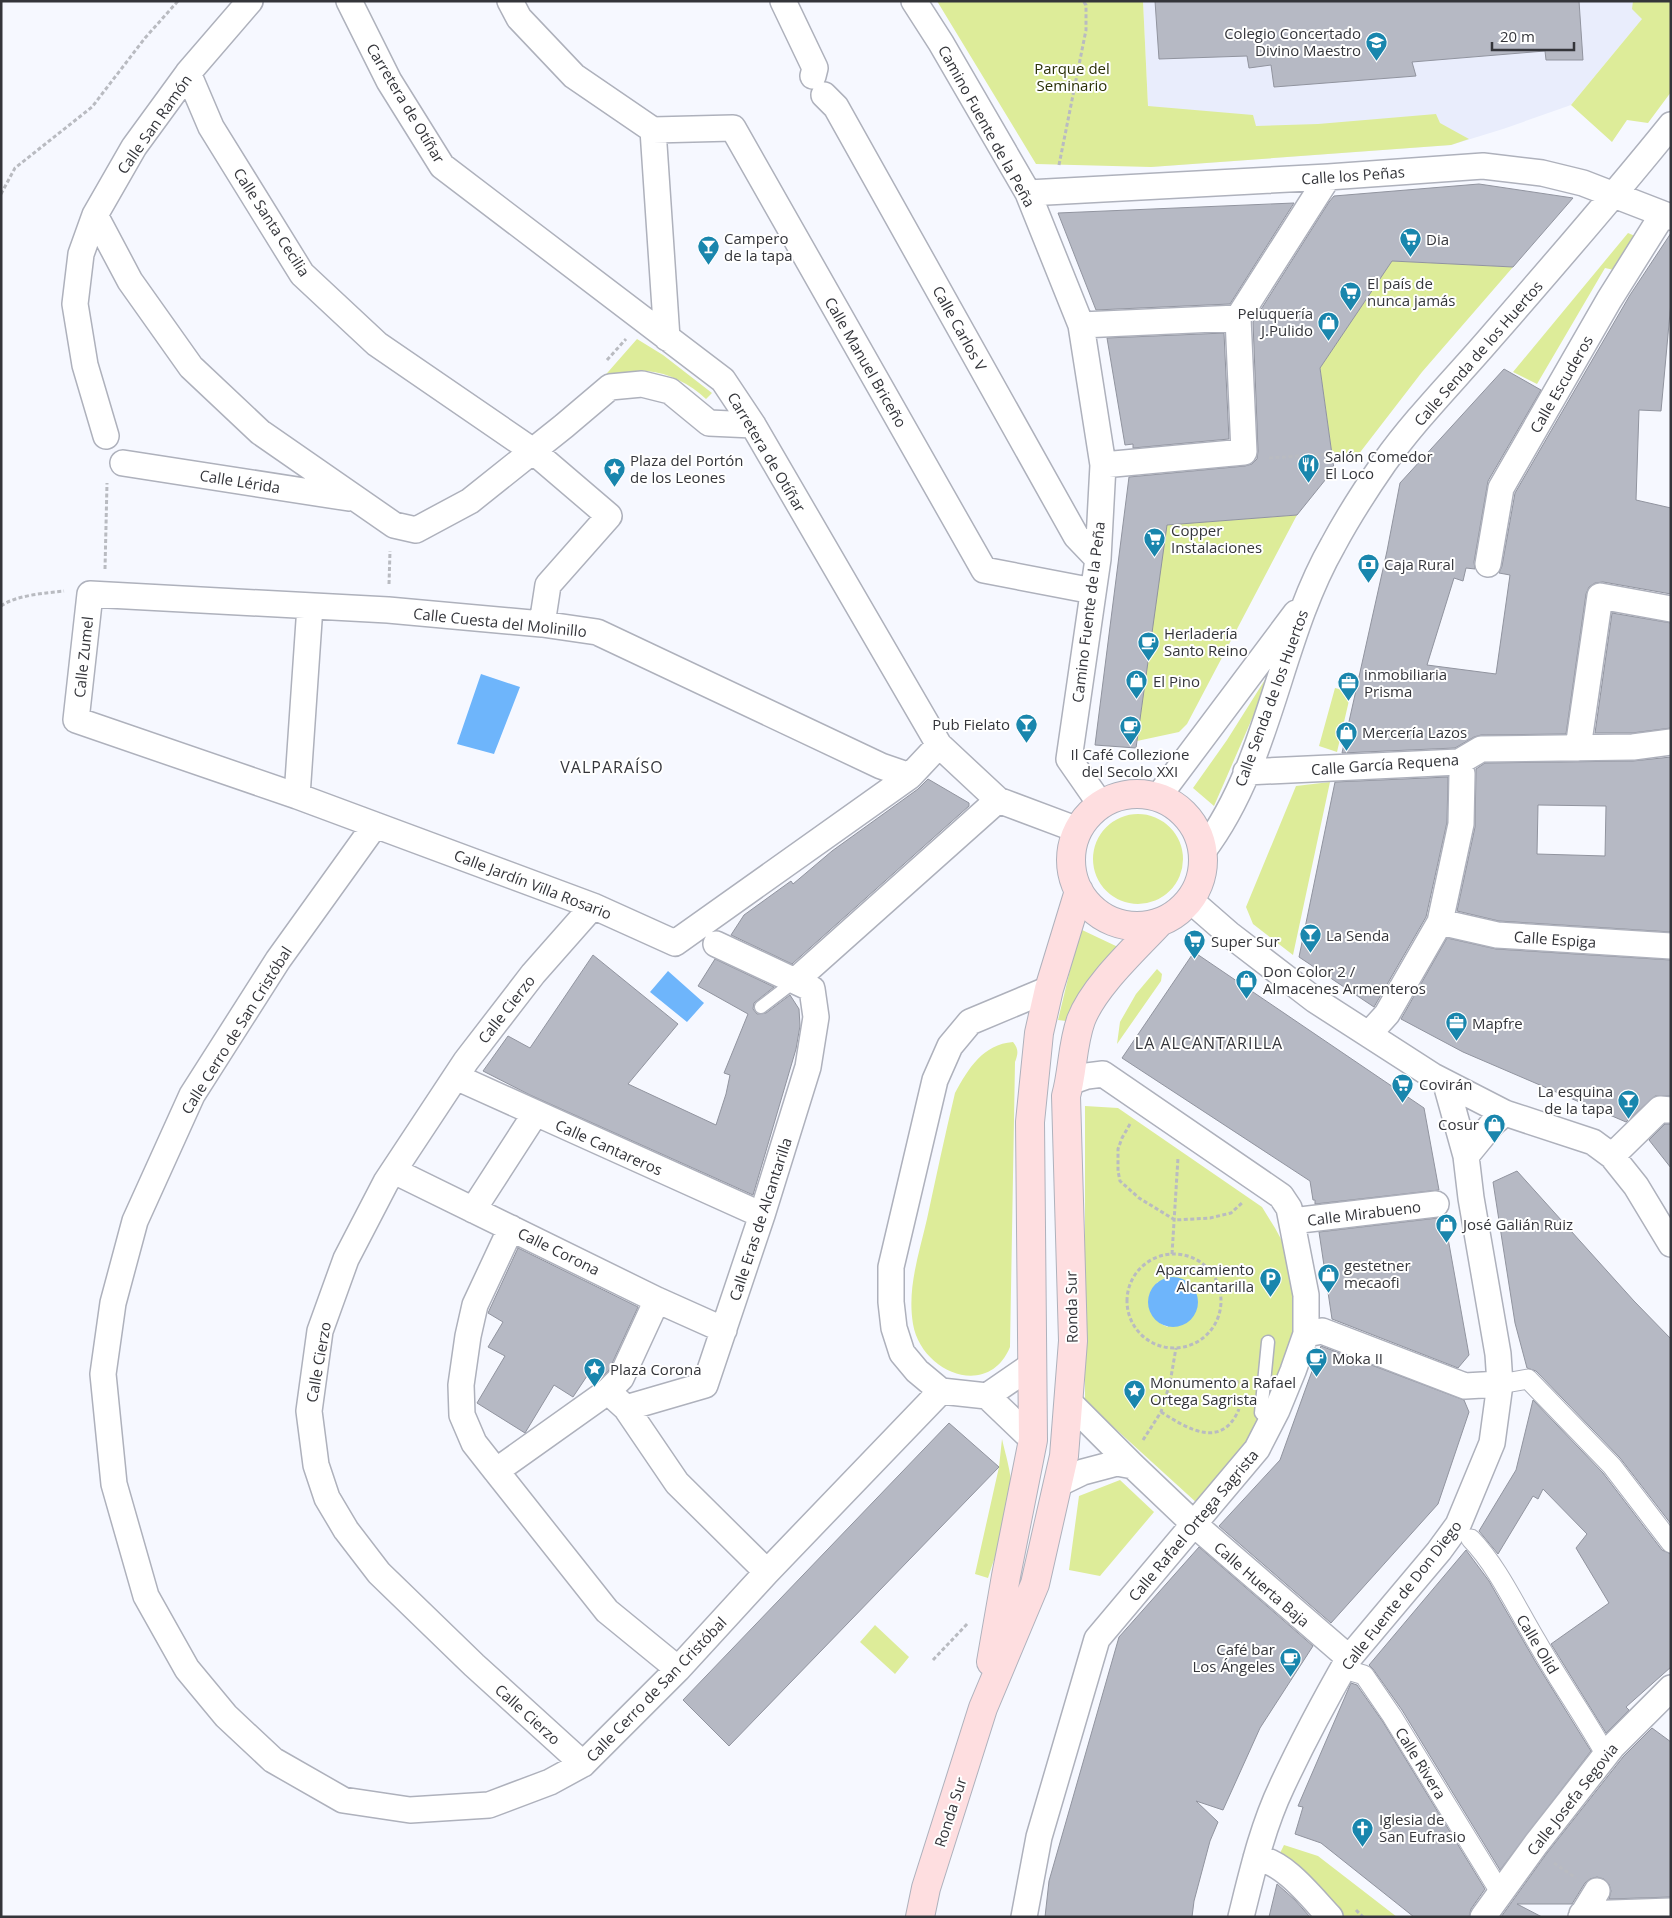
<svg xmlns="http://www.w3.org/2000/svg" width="1672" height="1918" font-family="'Open Sans',sans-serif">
<rect width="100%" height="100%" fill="#f6f8ff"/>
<path fill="#e9edfc" d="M1143 1H1657L1571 105 1503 129 1451 145 1151 167Z"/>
<path fill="#ddec99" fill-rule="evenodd" d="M937 1H1143L1148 106 1253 115 1256 126 1318 124 1436 114 1440 123 1469 139 1451 145 1151 167 1036 164Z
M1633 1H1671V92L1648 123 1627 120 1612 142 1571 105 1642 19 1632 9Z
M1628 233 1635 236 1614 270 1605 268 1537 384 1513 372Z
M1392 261 1513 267 1422 372 1358 455 1332 454 1320 368Z
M637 339 663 355 712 393 706 399C690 384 669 373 647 371 632 369 615 376 601 380Z
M1297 515 1187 724 1179 732 1137 741 1166 525Z
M1278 659 1214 806 1193 788 1227 740Z
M1335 688 1351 692 1337 752 1319 746Z
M1330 782 1293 955 1253 924 1246 907 1296 786Z
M1093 859a45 45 0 1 1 90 0a45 45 0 1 1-90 0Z
M1080 929 1118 947C1094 971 1080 988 1066 1021L1058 1020Z
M1157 969 1162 974 1161 981 1117 1044 1120 1022 1136 994Z
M1013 1042C1019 1049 1018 1054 1015 1062L1010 1347C988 1400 921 1372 913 1324 907 1288 919 1254 927 1219 936 1177 945 1135 955 1093 968 1069 983 1044 1013 1042Z
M1085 1106 1118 1108 1262 1207 1275 1228 1287 1250 1297 1301 1293 1339 1254 1436 1198 1504 1085 1401ZM1158 1282 1168 1327C1148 1320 1144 1297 1158 1282Z
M1002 1439C1006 1457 1013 1477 1011 1496 1009 1524 996 1552 988 1578L975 1574 999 1467Z
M1120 1480 1154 1512 1100 1576 1069 1570 1079 1496Z
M875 1625 909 1657 895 1674 860 1642Z
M1284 1845 1318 1856 1397 1917H1336L1277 1859Z"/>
<path fill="#6eb5fb" d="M481 674 520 687 494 754 457 744Z
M668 971 704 1003 687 1022 650 992Z
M1148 1302a25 25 0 1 1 50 0a25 25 0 1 1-50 0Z"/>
<path fill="#b6b9c4" stroke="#91949f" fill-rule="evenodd" d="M1155 1H1579L1583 60H1546L1545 51 1412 62 1416 76 1274 87 1271 65 1249 68 1247 56 1159 59Z
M1479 184 1573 198 1513 267 1392 261 1320 368 1334 469 1297 515 1167 525 1136 748 1095 745 1129 477 1245 466 1252 464 1257 459 1258 451 1253 322 1329 202 1334 196Z
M1294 203 1230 304 1096 310 1058 213Z
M1671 233V302L1661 411 1639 410 1636 500 1671 508V594L1603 582 1595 583 1589 587 1586 594 1566 734 1481 735 1474 737 1455 748 1342 753 1387 551 1400 483 1504 369 1541 390 1488 481 1474 562 1475 569 1466 568 1463 581 1454 578 1427 665 1496 674 1510 575 1499 573 1502 566 1515 493 1630 295Z
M1224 333 1229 439 1133 448V444L1125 445 1107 338Z
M1612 613 1671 623V728L1632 733H1595Z
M1671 757V932L1499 921 1457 911 1475 827 1476 769 1485 763 1633 761ZM1538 805 1606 806 1605 856 1537 854Z
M1448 777 1447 822 1426 917 1374 1007 1299 957 1335 782Z
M928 779 969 803V806L792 964 731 935 744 915 791 881 793 884 832 851 918 789Z
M1447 938 1496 949 1671 960V1096H1655L1626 1122 1463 1052 1401 1019Z
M1194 952 1424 1108 1439 1190 1315 1204V1200H1313L1310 1181 1122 1058Z
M593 955 678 1024 628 1084 716 1125 726 1094 730 1075 724 1073 748 1014 698 986 715 959 774 987 754 1003 753 1009 757 1014 766 1013 790 995 799 1009 800 1026 796 1049 753 1195 530 1095 483 1071 508 1036 530 1048Z
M1665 1124H1671V1168L1649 1140Z
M1517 1171 1634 1301 1671 1339V1524L1620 1458 1536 1371 1527 1368 1515 1323 1493 1182Z
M1444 1216 1469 1355 1458 1368 1332 1319 1319 1232 1438 1218Z
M518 1248 638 1307 609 1370 603 1376 591 1370 573 1397 554 1385 525 1433 477 1403 505 1356 488 1347 503 1322 488 1313Z
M1321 1346 1464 1400 1469 1412 1438 1504 1331 1623 1219 1526 1280 1460Z
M1533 1400 1603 1473 1662 1550 1671 1554V1667L1626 1707 1629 1710 1606 1733 1551 1644 1609 1603 1576 1548 1587 1534 1543 1489 1538 1499 1533 1496 1498 1554 1479 1531 1516 1470Z
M949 1423 999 1467 729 1746 683 1700Z
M1199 1547 1313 1646 1260 1728 1223 1810 1196 1801 1218 1822 1210 1841 1194 1901 1192 1917H1045L1049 1881 1119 1637Z
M1466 1550 1489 1581 1535 1661 1591 1751 1500 1870 1402 1710 1373 1669 1369 1665Z
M1351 1683 1357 1685 1383 1722 1485 1889 1471 1909 1469 1917H1414L1321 1843 1295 1834 1303 1807 1298 1806Z
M1652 1728 1671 1742V1897L1609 1899 1611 1891 1609 1884 1604 1879 1597 1877 1590 1879 1585 1883 1572 1904H1517L1542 1917H1501L1547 1853 1623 1757Z
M1277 1884 1295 1900 1310 1917H1269Z"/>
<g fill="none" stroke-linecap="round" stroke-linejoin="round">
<defs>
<path id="service" d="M761 1007 795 981
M1268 1342 1261 1413 1271 1422"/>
<path id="pedestrian" d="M1500 1384 1528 1379 1612 1466 1671 1543
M1471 1539C1498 1567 1517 1609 1537 1642 1558 1679 1582 1713 1603 1750
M1354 1672 1364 1675 1392 1716 1497 1887"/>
<path id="minor" d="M349 1 389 81 442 166 723 380 753 425 939 745 998 800 1078 830
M510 1 519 18 574 76 653 130 733 128 984 570 1093 591
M783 1 815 68 813 76
M914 1 941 43 1028 193 1081 325 1103 465 1098 559 1069 759 1101 805
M188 73 211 127 302 274 377 344 533 451 609 516 548 585 542 624
M824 95 836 107 1076 536 1098 559
M653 130 667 338
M1028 193 1328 177 1483 166 1542 173 1583 183 1671 217
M95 215 130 281 191 367 260 432 394 525 416 530 470 501 564 426 610 387 642 384 670 391 709 423 753 425
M1081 325 1238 318
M106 436 85 365 75 304 81 254 95 215 134 147 188 73 250 1
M123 463 349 498
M1103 465 1244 452 1238 318 1328 177
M1488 564 1501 488 1609 300 1663 214
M1578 748 1600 596 1671 609
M1246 772 1459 762 1481 749 1633 747 1671 742
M910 776 881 766 597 632 542 624 388 610 90 594 76 720 297 796 593 906 675 943 910 776 939 745
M297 796 310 606
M1158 797 1296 613
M375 825 278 960 192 1095 135 1221 113 1303 103 1374 114 1484 146 1596 187 1669 226 1716 273 1760 343 1800 410 1810 489 1805 550 1782 583 1764 678 1669 767 1572 941 1391
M1203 851C1271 761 1278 641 1333 545 1348 517 1366 489 1384 463 1415 419 1457 377 1492 336 1553 266 1613 197 1671 125
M1190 900 1229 934 1315 1000 1433 1076 1505 1113 1593 1142 1612 1156 1636 1186 1671 1244
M1440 922 1497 935 1671 946
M795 981 998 800
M1369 1034 1387 1014 1440 922 1461 824 1462 774 1459 762
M456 1077 762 1215
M1466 1156 1493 1123 1505 1113
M1612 1156 1660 1109 1671 1110
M394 1171 657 1300 724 1330
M473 1210 535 1114
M1292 1221 1436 1204
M511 1228 475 1305 468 1336 461 1385 462 1415 474 1443 496 1471 607 1392 621 1378 657 1300
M1306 1334 1322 1331 1465 1386 1500 1384
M987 1396 1032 1365
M615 1398 626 1408 677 1483 767 1572
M1069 1402 1133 1466 1195 1525 1349 1658
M626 1408 705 1385 762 1215 808 1067 816 1017 812 989 716 944
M1033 1440 987 1396 941 1391 917 1371 902 1353 894 1328 891 1302V1267L935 1080 950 1046 970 1022 1049 989
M496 1471 607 1611 678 1669
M1058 1484 1083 1472 1117 1463 1133 1466
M583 1764 474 1665 379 1573 346 1530 327 1498 316 1465 309 1411 320 1331 346 1259 386 1182 466 1061 533 974 593 906
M1256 1858C1284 1861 1311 1897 1330 1917
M1582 1914 1671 1911
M1024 1917 1039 1837 1097 1639 1257 1449 1277 1410 1293 1371 1306 1334V1295L1289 1208 1281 1196 1103 1074 1087 1076 1070 1082
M1241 1917C1252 1873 1262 1828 1282 1786 1302 1743 1325 1700 1349 1658L1439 1551 1458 1525 1492 1443 1500 1384 1498 1354 1471 1198 1466 1156 1446 1084
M1483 1917 1536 1844 1612 1747 1671 1688
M1581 1917 1597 1891"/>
<path id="secondary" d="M1071 860a66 66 0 1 1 132 0a66 66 0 1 1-132 0Z
M991 1662 1006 1576 1033 1440 1030 1122 1039 1033 1049 989 1079 891
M920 1917 926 1888 983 1708 1035 1584 1064 1456 1073 1341 1066 1096C1073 1071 1072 1045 1081 1020 1094 986 1135 949 1160 922"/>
</defs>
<use href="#service" stroke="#aeb1bc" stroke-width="15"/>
<use href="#pedestrian" stroke="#aeb1bc" stroke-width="21"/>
<use href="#minor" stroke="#aeb1bc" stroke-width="28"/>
<use href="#secondary" stroke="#aeb1bc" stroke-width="30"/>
<path stroke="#b9bbc1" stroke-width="3" stroke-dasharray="4 2.5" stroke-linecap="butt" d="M1059 165 1086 30V5L1083 1
M1 194 15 168 92 107 145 38 178 1
M607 360 626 339
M1269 458 1332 454 1355 457
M105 569 107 483
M389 584 390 551
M1 606C16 595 46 593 64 591
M1130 1124 1122 1138 1118 1149V1171L1120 1181 1139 1198 1175 1220 1210 1218 1231 1213 1243 1202
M1172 1254 1178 1158
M1127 1301a47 47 0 1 1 94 0a47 47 0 1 1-94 0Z
M1170 1383 1211 1386 1244 1381
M1161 1412C1188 1429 1222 1450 1239 1409
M1143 1440 1161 1412 1170 1383 1176 1348
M933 1660 968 1623
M1554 1863 1576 1878
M1356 1910 1363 1917"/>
<use href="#service" stroke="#fff" stroke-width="12"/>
<use href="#pedestrian" stroke="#fff" stroke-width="19"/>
<use href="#minor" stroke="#fff" stroke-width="25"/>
<use href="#secondary" stroke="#fedee0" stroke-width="28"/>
</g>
<defs>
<symbol id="school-pin" viewBox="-11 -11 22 30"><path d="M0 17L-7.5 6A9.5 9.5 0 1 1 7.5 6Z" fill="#1986ad" stroke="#fff"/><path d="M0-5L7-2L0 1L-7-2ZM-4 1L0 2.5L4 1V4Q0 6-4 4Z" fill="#fff"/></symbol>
<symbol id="supermarket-pin" viewBox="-11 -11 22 30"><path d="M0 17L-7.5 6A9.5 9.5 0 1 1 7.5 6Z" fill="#1986ad" stroke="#fff"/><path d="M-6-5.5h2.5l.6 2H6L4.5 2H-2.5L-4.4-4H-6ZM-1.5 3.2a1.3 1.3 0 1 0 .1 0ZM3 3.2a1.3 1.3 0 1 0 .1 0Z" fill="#fff"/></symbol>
<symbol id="bar-pin" viewBox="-11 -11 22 30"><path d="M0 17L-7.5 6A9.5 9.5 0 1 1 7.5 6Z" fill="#1986ad" stroke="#fff"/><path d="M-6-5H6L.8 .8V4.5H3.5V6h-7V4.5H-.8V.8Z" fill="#fff"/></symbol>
<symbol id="shop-pin" viewBox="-11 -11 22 30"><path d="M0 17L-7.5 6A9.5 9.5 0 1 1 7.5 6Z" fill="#1986ad" stroke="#fff"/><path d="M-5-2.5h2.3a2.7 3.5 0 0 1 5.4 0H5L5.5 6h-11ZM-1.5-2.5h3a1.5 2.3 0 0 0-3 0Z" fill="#fff"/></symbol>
<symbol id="restaurant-pin" viewBox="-11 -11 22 30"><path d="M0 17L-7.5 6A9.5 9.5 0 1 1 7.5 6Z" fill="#1986ad" stroke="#fff"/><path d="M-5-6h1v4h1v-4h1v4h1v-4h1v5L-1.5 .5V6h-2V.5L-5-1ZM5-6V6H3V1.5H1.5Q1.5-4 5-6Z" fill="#fff"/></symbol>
<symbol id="sight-pin" viewBox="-11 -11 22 30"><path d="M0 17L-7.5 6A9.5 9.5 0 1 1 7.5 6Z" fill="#1986ad" stroke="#fff"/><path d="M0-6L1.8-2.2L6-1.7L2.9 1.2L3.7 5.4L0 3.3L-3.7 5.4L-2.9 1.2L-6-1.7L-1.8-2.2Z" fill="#fff"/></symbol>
<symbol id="bank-pin" viewBox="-11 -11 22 30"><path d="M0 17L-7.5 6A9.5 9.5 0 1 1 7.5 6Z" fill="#1986ad" stroke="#fff"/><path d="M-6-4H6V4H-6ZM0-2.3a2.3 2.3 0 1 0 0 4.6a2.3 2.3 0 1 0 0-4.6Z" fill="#fff"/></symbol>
<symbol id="cafe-pin" viewBox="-11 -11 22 30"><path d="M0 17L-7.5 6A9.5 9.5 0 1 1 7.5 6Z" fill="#1986ad" stroke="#fff"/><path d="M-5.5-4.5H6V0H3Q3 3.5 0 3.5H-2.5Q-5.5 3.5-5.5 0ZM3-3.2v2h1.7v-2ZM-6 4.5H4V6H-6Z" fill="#fff"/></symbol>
<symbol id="office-pin" viewBox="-11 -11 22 30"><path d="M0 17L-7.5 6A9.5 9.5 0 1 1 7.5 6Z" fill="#1986ad" stroke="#fff"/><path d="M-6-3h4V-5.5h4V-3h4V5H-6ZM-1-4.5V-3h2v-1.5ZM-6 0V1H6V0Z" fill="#fff"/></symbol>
<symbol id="parking-pin" viewBox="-11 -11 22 30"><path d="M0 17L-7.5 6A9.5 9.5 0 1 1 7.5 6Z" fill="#1986ad" stroke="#fff"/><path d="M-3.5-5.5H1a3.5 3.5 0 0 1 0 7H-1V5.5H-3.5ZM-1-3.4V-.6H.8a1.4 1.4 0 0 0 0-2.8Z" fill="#fff"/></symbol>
<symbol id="church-pin" viewBox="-11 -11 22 30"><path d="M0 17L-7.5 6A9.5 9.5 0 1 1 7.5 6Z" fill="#1986ad" stroke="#fff"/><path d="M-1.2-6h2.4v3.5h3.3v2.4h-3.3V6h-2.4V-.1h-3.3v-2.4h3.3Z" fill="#fff"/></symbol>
</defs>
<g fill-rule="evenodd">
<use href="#school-pin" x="1364" y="30" width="25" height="34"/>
<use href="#supermarket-pin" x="1398" y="226" width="25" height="34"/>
<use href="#bar-pin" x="696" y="234" width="25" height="34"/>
<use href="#supermarket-pin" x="1338" y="280" width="25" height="34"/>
<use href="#shop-pin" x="1316" y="310" width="25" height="34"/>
<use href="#restaurant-pin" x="1296" y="452" width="25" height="34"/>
<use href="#sight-pin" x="602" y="456" width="25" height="34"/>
<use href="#supermarket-pin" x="1142" y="526" width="25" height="34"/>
<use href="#bank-pin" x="1356" y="552" width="25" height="34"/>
<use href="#cafe-pin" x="1136" y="630" width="25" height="34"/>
<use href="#shop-pin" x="1124" y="668" width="25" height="34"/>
<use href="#office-pin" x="1336" y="670" width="25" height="34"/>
<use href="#bar-pin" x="1014" y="712" width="25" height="34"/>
<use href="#cafe-pin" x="1118" y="714" width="25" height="34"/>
<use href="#shop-pin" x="1334" y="720" width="25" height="34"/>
<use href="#bar-pin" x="1298" y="922" width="25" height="34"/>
<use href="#supermarket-pin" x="1182" y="928" width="25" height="34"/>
<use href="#shop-pin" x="1234" y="968" width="25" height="34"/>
<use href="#office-pin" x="1444" y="1010" width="25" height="34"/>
<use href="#supermarket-pin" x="1390" y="1072" width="25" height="34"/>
<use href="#bar-pin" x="1616" y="1088" width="25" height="34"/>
<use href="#shop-pin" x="1482" y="1112" width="25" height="34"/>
<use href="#shop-pin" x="1434" y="1212" width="25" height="34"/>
<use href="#shop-pin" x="1316" y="1262" width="25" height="34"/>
<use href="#parking-pin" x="1258" y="1266" width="25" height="34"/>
<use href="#cafe-pin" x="1304" y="1346" width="25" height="34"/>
<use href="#sight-pin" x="582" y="1356" width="25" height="34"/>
<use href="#sight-pin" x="1122" y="1378" width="25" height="34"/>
<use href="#cafe-pin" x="1278" y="1646" width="25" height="34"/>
<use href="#church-pin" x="1350" y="1816" width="25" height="34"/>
</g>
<g text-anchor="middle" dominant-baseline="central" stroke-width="4" stroke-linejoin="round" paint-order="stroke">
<g font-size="15" fill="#34353a" stroke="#fff" text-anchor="start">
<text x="1361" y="33" text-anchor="end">Colegio Concertado<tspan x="1361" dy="17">Divino Maestro</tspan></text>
<text x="724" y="238">Campero<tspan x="724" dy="17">de la tapa</tspan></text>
<text x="1426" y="239">Dia</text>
<text x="1367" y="283">El país de<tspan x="1367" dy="17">nunca jamás</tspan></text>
<text x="1313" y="313" text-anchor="end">Peluquería<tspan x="1313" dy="17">J.Pulido</tspan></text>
<text x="1325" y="456">Salón Comedor<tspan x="1325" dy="17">El Loco</tspan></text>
<text x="630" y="460">Plaza del Portón<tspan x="630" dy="17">de los Leones</tspan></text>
<text x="1171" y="530">Copper<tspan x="1171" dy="17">Instalaciones</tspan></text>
<text x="1384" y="564">Caja Rural</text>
<text x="1164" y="633">Herladería<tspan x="1164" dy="17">Santo Reino</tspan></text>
<text x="1364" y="674">inmobiliaria<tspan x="1364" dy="17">Prisma</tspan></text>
<text x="1153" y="681">El Pino</text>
<text x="1010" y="724" text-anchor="end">Pub Fielato</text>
<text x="1362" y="732">Mercería Lazos</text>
<text x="1130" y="754" text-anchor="middle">Il Café Collezione<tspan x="1130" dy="17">del Secolo XXI</tspan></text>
<text x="1326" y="935">La Senda</text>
<text x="1211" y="941">Super Sur</text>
<text x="1263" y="971">Don Color 2 /<tspan x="1263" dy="17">Almacenes Armenteros</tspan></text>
<text x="1472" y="1023">Mapfre</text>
<text x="1419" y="1084">Covirán</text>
<text x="1613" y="1091" text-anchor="end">La esquina<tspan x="1613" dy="17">de la tapa</tspan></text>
<text x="1479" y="1124" text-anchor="end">Cosur</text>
<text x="1463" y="1224">José Galián Ruiz</text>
<text x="1344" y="1265">gestetner<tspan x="1344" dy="17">mecaofi</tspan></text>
<text x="1254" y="1269" text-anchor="end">Aparcamiento<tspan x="1254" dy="17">Alcantarilla</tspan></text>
<text x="1332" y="1358">Moka II</text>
<text x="610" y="1369">Plaza Corona</text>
<text x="1150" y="1382">Monumento a Rafael<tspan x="1150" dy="17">Ortega Sagrista</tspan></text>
<text x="1275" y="1649" text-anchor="end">Café bar<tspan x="1275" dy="17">Los Ángeles</tspan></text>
<text x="1379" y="1819">Iglesia de<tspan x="1379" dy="17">San Eufrasio</tspan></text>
</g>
<g font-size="15" fill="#2b3107" stroke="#fff">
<text x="1072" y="68">Parque del<tspan x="1072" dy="17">Seminario</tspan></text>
</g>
<g font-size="15" fill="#34353a" stroke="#fff">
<text transform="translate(406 103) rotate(59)">Carretera de Otíñar</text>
<text transform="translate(154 124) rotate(-55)">Calle San Ramón</text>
<text transform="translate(987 126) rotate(61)">Camino Fuente de la Peña</text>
<text transform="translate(1353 175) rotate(-4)">Calle los Peñas</text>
<text transform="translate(272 222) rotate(57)">Calle Santa Cecilia</text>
<text transform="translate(960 328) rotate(61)">Calle Carlos V</text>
<text transform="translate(1478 353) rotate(-49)">Calle Senda de los Huertos</text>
<text transform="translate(866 362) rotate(60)">Calle Manuel Briceño</text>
<text transform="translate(1561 384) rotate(-60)">Calle Escuderos</text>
<text transform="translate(767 452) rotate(59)">Carretera de Otíñar</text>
<text transform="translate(240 481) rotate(9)">Calle Lérida</text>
<text transform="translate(1088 612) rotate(-83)">Camino Fuente de la Peña</text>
<text transform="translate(500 622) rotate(6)">Calle Cuesta del Molinillo</text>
<text transform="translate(83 657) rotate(-84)">Calle Zumel</text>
<text transform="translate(1271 698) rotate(-70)">Calle Senda de los Huertos</text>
<text transform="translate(1385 764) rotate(-4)">Calle García Requena</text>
<text transform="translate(533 884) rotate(21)">Calle Jardín Villa Rosario</text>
<text transform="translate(1555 939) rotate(4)">Calle Espiga</text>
<text transform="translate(506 1009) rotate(-52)">Calle Cierzo</text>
<text transform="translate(236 1030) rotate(-58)">Calle Cerro de San Cristóbal</text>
<text transform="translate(609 1147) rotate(24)">Calle Cantareros</text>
<text transform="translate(1364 1213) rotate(-7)">Calle Mirabueno</text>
<text transform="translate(760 1219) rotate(-72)">Calle Eras de Alcantarilla</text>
<text transform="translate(559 1251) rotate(26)">Calle Corona</text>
<text transform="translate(1071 1307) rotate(-91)">Ronda Sur</text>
<text transform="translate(318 1362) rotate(-80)">Calle Cierzo</text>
<text transform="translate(1193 1525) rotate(-50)">Calle Rafael Ortega Sagrista</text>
<text transform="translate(1262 1584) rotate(41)">Calle Huerta Baja</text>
<text transform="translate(1401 1595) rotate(-52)">Calle Fuente de Don Diego</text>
<text transform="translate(1538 1644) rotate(59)">Calle Olid</text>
<text transform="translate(656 1689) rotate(-46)">Calle Cerro de San Cristóbal</text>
<text transform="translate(528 1714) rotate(42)">Calle Cierzo</text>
<text transform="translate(1421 1763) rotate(58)">Calle Rivera</text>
<text transform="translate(1572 1799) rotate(-52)">Calle Josefa Segovia</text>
<text transform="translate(950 1812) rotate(-72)">Ronda Sur</text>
</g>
<g font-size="16" letter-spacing="1" fill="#34353a" stroke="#fff">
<text x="612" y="767">VALPARAÍSO</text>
<text x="1209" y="1043">LA ALCANTARILLA</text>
</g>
</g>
<rect width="1672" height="1918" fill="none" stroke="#34353a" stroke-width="5"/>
<path d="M1492 42v8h82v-8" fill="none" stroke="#34353a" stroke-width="2.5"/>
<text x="1500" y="42" font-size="15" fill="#34353a" stroke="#ffffff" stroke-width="4" paint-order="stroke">20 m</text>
</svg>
